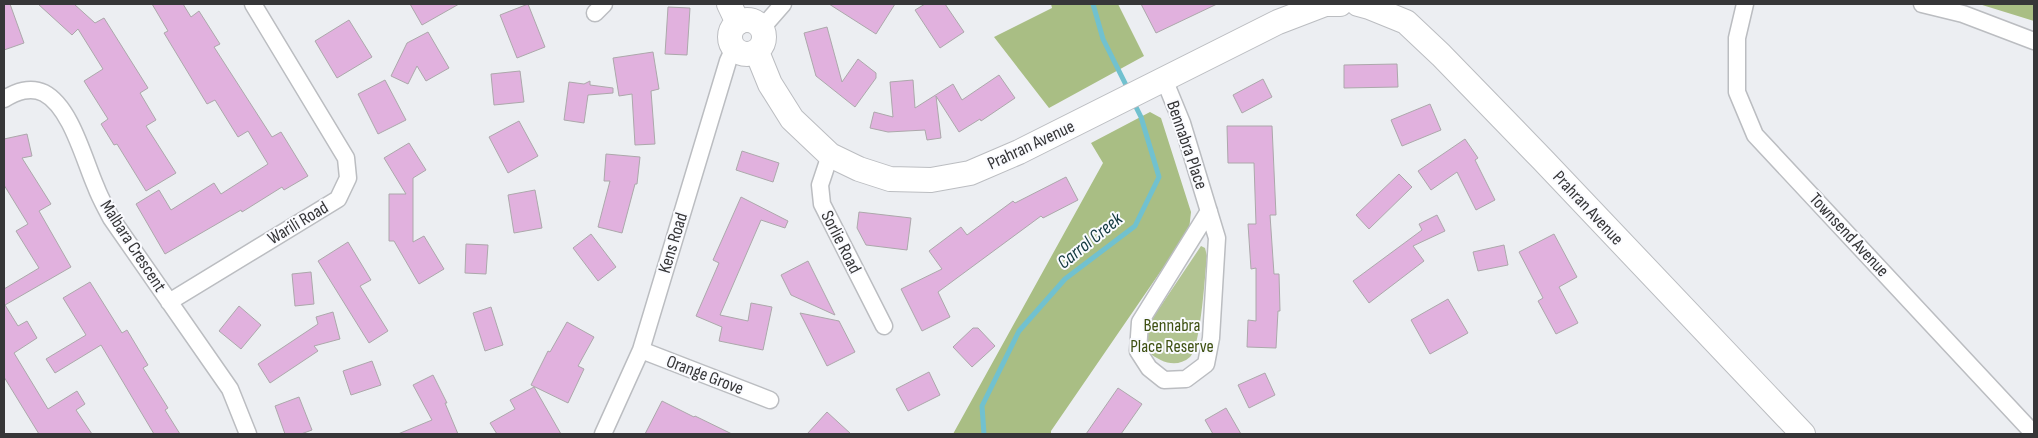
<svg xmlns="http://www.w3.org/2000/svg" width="2038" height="438" font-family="'Sofia Sans Condensed',sans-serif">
<rect width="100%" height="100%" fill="#eceef2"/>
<path fill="#b2c492" d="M1201 246 1205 248 1207 256C1205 274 1201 347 1190 357 1176 369 1161 362 1148 352L1146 328Z"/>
<path fill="#a9be84" d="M1051 4H1118L1144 56 1049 108 994 37 1052 8Z
M1979 4H2034V21Z
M1150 112 1161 118 1191 212 1189 230 1051 431V434H953L1103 163 1091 143Z"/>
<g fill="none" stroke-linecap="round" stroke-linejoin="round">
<path stroke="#71c1cf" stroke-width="5" d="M1093 4 1103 39 1129 91
M984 434 982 406 1019 331 1065 279 1135 226 1159 177 1141 117 1133 101"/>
</g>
<path fill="#e1b1de" stroke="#aca8ab" d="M4 4H10L24 43 4 50Z
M38 4H74L95 23 104 18 148 88 140 93 156 120 146 126 176 173 146 191 117 144 114 145 101 124 108 119 84 81 103 69 78 29 72 35Z
M152 4H183L191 17 199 11 220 44 214 47 272 137 281 132 308 176 284 190 282 187 242 212 241 210 165 254 136 204 159 190 171 210 214 183 221 194 268 164 248 131 238 137 215 100 207 104 164 33 168 31Z
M410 4H459L422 25Z
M528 4 545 47 517 58 500 15Z
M829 4H895L876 34Z
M925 4H945L964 32 940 48 915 10Z
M1141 4H1217L1156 33Z
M668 7 690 8 687 55 665 54Z
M349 20 372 57 337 78 315 41Z
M827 27 842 82 858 59 876 73V78L855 107 816 76 804 33Z
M428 32 449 68 426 81 417 66 408 84 391 76 407 43Z
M653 52 659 89 651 91 655 144 635 145 632 94 619 96 613 58Z
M1397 64 1398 87 1344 88V65Z
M520 71 524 102 494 105 491 74Z
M999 75 1015 98 981 121 980 119 959 132 936 96 941 138 927 140 925 130 888 132 870 128 874 112 893 117 890 82 913 80 915 108 953 84 962 100Z
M1263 79 1272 97 1242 113 1233 95Z
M385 80 406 120 378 134 358 94Z
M590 81V85L613 88V93L588 95 584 123 564 120 569 82 584 84Z
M1430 104 1441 130 1402 146 1391 120Z
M519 121 538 156 508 173 489 137Z
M1227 126H1272L1276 215H1270L1274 274H1279L1280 311H1278L1276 348 1247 347 1248 320 1256 321V268L1251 269 1248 224H1256L1254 163H1228Z
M27 134 32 156 22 158 51 204 39 211 71 267 5 305 18 326 27 321 37 338 14 353 48 409 77 391 85 404 76 410 92 434H39L4 377V289L39 268 16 231 28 224 4 185V139Z
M1465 139 1478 158 1475 160 1495 200 1476 210 1457 172 1431 190 1418 171Z
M409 143 426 170 413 178V242L424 236 444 269 419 284 394 241H389V194H406L384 158Z
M742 151 779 163 773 182 736 170Z
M606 154 640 157 637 184H635L622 233 598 227 610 181H604Z
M1399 174 1412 187 1369 229 1356 215Z
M1066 177 1078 200 1043 218 1041 216 938 292 950 317 922 331 901 289 942 269 929 251 961 227 967 235 1013 201 1015 203Z
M535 190 542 228 514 233 508 195Z
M741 197 788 221 785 228 761 220 720 315 748 321 751 303 772 307 763 350 719 341 722 327 696 316 719 263 713 260Z
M859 212 911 218 907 250 866 245 857 228Z
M1437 215 1445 231 1413 246 1424 261 1369 303 1353 281 1422 230 1419 224Z
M591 234 616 267 598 281 573 248Z
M1554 234 1577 277 1559 287 1578 323 1556 334 1538 301 1543 298 1519 252Z
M348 242 371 280 360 286 388 331 369 343 318 261Z
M466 244 488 245 486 274 465 273Z
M1504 245 1508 265 1478 271 1473 252Z
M808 261 835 315 791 295 781 275Z
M311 272 314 304 295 306 292 274Z
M90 282 122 333 127 330 148 365 143 368 168 408 165 410 180 434H154L101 345 55 373 46 359 86 335 63 298Z
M1448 299 1468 333 1430 354 1411 320Z
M239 306 261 325 241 349 219 331Z
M491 307 503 345 485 351 473 313Z
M333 312 340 339 314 346 318 351 270 383 258 364 318 324 316 317Z
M800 313 839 321 855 352 827 366Z
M567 322 594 337 578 366 584 369 568 403 531 385 548 351 550 352Z
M973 328H978L995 346 972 367 953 347Z
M372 361 381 385 351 395 343 371Z
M929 372 940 395 908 411 896 389Z
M1265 373 1275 395 1249 408 1238 385Z
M433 375 447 403H445L458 434H398L432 420 413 385Z
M534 387 561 434H497L490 423 515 409 510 400Z
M1118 388 1142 404 1121 434H1086Z
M299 397 312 430 301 434H285L275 406Z
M662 401 694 417 695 416 732 434H645Z
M1226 408 1241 434H1213L1205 420Z
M827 412 851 434H807Z"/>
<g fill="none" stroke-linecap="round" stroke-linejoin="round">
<defs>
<path id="street" d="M1745 4 1737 38V92L1755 135 2034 434
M1922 4 1963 14 2034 41
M595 13 604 4
M762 28 783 4
M1164 79 1182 123 1217 238 1211 338 1206 364 1186 379 1164 380 1149 368 1138 351 1140 322 1209 211
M4 99C16 92 30 86 44 93 71 107 84 160 96 187 100 198 106 208 111 218L230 389 248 434
M830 155 820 185 822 204 884 326
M169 302 338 199 348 178 346 158 253 4
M641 350 770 400
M603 434 641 350 728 61 734 48"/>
<path id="secondary" d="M729 4 738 23
M1358 4 1369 7 1406 22 1441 55 1542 159 1803 434
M730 37a17 17 0 1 1 34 0a17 17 0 1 1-34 0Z
M757 52 770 84 792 119 830 155 859 169 890 179 931 180 970 173 1019 152 1278 22 1325 4H1340"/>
</defs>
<use href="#street" stroke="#bbbdc1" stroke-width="19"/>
<use href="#secondary" stroke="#bbbdc1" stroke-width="26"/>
<use href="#street" stroke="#fff" stroke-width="16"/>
<use href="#secondary" stroke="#fff" stroke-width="24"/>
</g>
<g text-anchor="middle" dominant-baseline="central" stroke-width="4" stroke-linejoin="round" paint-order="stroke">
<g font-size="18" fill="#363638" stroke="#fafbff">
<text transform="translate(1031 145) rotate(-25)">Prahran Avenue</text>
<text transform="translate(1187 145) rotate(71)">Bennabra Place</text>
<text transform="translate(1588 208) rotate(47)">Prahran Avenue</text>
<text transform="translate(298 223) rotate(-31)">Warili Road</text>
<text transform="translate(1849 235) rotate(47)">Townsend Avenue</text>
<text transform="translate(841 242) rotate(63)">Sorlie Road</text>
<text transform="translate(673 243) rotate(-73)">Kens Road</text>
<text transform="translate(133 246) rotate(57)">Malbara Crescent</text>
<text transform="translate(705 375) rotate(21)">Orange Grove</text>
</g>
<g font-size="18" fill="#3e5011" stroke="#fafbff">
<text x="1172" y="325">Bennabra<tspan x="1172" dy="21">Place Reserve</tspan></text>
</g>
<g font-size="19" font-style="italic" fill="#133a40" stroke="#fafbff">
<text transform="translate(1090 241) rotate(-39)">Carrol Creek</text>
</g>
</g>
<rect width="2038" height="438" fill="none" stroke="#363638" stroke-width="10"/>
</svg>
